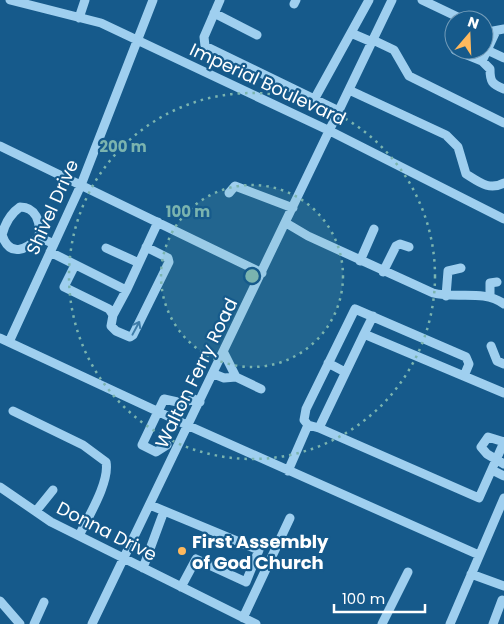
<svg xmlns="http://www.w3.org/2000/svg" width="504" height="624" font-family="Poppins,sans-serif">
<rect width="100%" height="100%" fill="#165a8b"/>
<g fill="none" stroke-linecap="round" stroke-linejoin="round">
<path stroke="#9fcfef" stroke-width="9" d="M10 0 101 23 137 40 330 131 504 219
M220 0 204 37 205 46 339 111
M422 0 464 20
M294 4 296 0
M214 13 257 35
M79 18 85 0
M484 30 488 32 504 29
M496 31 482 61 490 69C490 82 492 84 504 89
M351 33 372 42
M373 40 394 50 409 76 504 123
M455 50 482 61
M487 50 504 58
M349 90 446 135 458 147 466 174C479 182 489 191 504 183
M315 98 369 0
M0 146 262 273
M229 193 235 186 293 208
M286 223 308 236 433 293C457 299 483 289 504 304
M39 237C26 250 10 258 2 235 5 223 10 214 20 207 36 207 41 222 39 237L54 244
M106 248 139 263
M50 252 124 289H127L158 222
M360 261 374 229
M75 265 64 287 109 309 113 315 111 326 116 331 130 337 133 335 169 262 168 258 146 247
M383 272 396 246 400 244 409 247
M446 296 448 271 461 268
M490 296V283L497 282
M113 315 127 289
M364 334 373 316
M0 338 189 426 479 555
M9 342 81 185 153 0
M491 346 497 361 504 364
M224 353 236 377
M328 363 345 372
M214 374 224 378 236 377 261 389
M13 411 83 445 106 462C110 482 88 517 79 536
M308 425 304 420 306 409 355 309 466 357 469 364 464 376
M319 428 479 498 504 442
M504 442 488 437 481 447 487 454 504 464
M167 445 156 452 142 445 164 399 182 403 194 399 200 402
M492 470 504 476
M288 471 308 425 319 428 364 334 504 393
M0 487 51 522 256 624
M150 505 259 550 246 582 196 559 181 587
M36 511 53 490
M143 568 164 511
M471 574 504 586
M0 601 20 624
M243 618 290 518
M34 624 44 602
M92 624 392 0
M382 624 408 572
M450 624 504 498
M493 624 502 600"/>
</g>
<defs><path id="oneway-shaft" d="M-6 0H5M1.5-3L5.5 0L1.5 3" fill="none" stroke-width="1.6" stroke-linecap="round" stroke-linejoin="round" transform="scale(1.25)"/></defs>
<use stroke="#3f7da9" href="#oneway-shaft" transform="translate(136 328) rotate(-62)"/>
<circle cx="252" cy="276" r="91" fill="#7bb4af" fill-opacity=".12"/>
<g fill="none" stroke="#7bb4af" stroke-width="2.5" stroke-dasharray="2.5 5">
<circle cx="252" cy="276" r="91"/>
<circle cx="252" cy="276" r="183"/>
</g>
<circle fill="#ffb95d" stroke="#165a8b" stroke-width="2" cx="182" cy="551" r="5"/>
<g text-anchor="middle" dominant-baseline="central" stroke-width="4.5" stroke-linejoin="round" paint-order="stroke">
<g font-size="18" fill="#fff" stroke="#165a8b">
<text transform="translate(268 84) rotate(25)">Imperial Boulevard</text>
<text transform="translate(52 207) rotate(-66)">Shivel Drive</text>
<text transform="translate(196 373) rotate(-64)">Walton Ferry Road</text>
<text transform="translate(107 531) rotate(27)">Donna Drive</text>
</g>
<g font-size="18" font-weight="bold" fill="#fff" stroke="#165a8b" text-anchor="start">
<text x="192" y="541">First Assembly<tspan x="192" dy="21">of God Church</tspan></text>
</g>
</g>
<circle cx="252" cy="276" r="8" fill="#7bb4af" stroke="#165a8b" stroke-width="2.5"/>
<g font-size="15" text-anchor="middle" font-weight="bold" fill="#7bb4af" stroke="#165a8b" stroke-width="4.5" stroke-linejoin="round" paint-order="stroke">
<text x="123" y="152">200 m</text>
<text x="188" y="217">100 m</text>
</g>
<g transform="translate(469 35) rotate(19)"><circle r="24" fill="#165a8b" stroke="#739cb9"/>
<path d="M0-4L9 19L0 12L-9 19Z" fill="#ffb95d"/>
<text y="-8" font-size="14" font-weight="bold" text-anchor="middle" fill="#ffffff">N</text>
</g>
<path d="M334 604v8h91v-8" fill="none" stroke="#ffffff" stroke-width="2.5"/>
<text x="342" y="604" font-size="15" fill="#ffffff" stroke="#165a8b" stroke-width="4" paint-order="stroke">100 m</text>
</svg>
